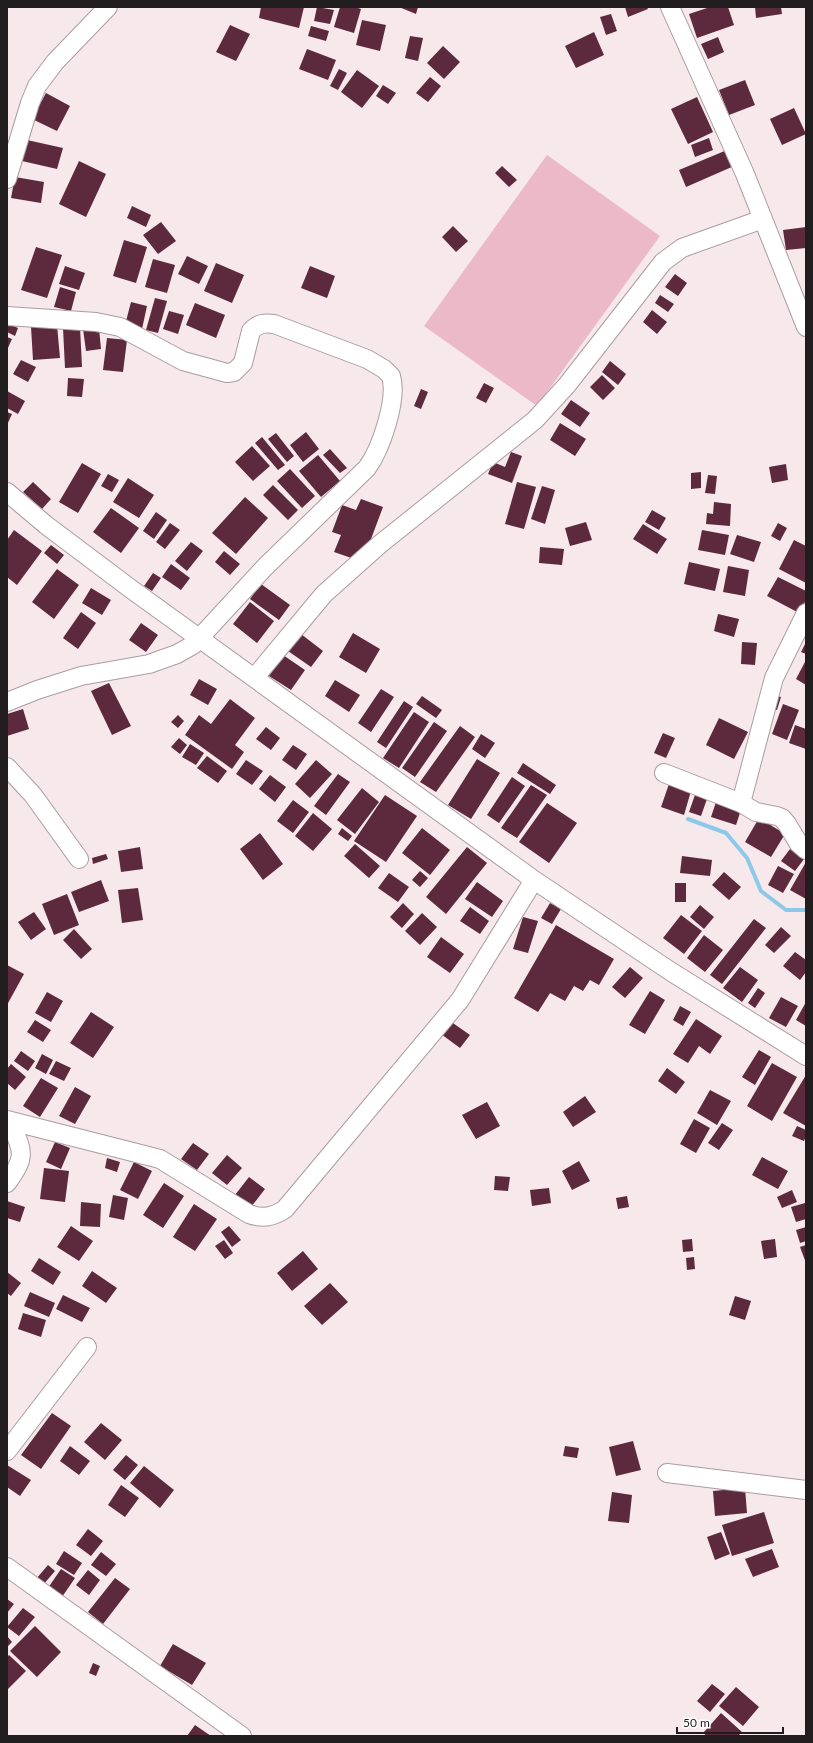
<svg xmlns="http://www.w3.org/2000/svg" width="813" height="1743" font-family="Lato,sans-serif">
<rect width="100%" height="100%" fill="#f7e8ec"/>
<path fill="#ecb9c9" d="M547 155 660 236 537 406 424 326Z"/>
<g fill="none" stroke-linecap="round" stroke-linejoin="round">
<path stroke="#8cc9e8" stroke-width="4" d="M688 819 726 833 747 858 761 891 786 910H806"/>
</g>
<path fill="#5c2a3c" d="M261 7H304L299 28 259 18Z
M317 7 334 10 330 24 314 21Z
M340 7H355L361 9 354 33 334 27Z
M399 7H418L416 14Z
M625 7H647L648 9 628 17Z
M710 7H728L734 25 697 38 689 14Z
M755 7H781L782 14 756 18Z
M611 14 617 31 606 35 600 17Z
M362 20 386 25 380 51 356 45Z
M230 25 250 34 236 61 216 52Z
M311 26 329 31 326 41 308 36Z
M594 32 604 55 576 68 565 46Z
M410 36 423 38 418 61 405 58Z
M718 37 724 52 708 59 701 44Z
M443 46 460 62 444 79 427 63Z
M307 49 336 60 328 80 299 69Z
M339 69 347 73 338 90 330 86Z
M357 70 379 86 362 108 341 92Z
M430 77 441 86 428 102 416 93Z
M745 80 755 105 729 115 719 90Z
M383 85 396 93 388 104 376 96Z
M46 93 70 106 57 131 32 119Z
M697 97 713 132 688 144 671 109Z
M794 108 806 134 782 145 770 119Z
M709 138 713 150 695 157 691 145Z
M27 140 63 148 57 169 22 161Z
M727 150 734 166 686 187 679 170Z
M79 161 106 174 86 217 59 204Z
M502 166 517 180 509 187 495 173Z
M15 177 44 182 41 203 11 198Z
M132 206 151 215 146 227 127 218Z
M161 222 176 241 158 254 143 235Z
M453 226 468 241 456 252 442 237Z
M806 227V248L786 250 783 230Z
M124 240 147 247 136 283 113 276Z
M36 247 62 255 47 298 21 290Z
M187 256 208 266 199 284 178 274Z
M153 259 175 265 167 293 145 287Z
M216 263 244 275 232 303 204 291Z
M65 266 85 273 79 290 59 284Z
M310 266 335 276 327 298 301 288Z
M675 274 687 283 678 296 665 287Z
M60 287 76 292 71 311 54 307Z
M660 295 674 304 668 312 655 303Z
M155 298 167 301 158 333 146 330Z
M131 302 147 306 142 329 125 325Z
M195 303 225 315 216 338 186 325Z
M652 310 667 322 657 334 643 322Z
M169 311 184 315 178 334 163 329Z
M7 323 18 328 15 336 7 332Z
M57 325 60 358 33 360 31 327Z
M80 327 82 367 65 368 63 328Z
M99 328 101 349 86 351 83 329Z
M7 337 12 339 7 350Z
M107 338 127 340 123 372 103 370Z
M21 360 36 367 28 382 13 374Z
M610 361 626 374 618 385 602 372Z
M602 375 615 388 603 400 590 387Z
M68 378 84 379 82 397 67 396Z
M484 383 494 388 486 403 476 398Z
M421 389 428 392 421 409 414 406Z
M7 391 25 401 18 414 7 408Z
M571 400 590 413 580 427 561 414Z
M7 412 12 414 7 425Z
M560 423 586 439 575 456 550 440Z
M306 432 319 449 303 462 290 445Z
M276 433 294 456 287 462 268 439Z
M262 437 285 465 278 470 255 443Z
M252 446 270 466 253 481 235 462Z
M330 449 347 468 340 473 323 455Z
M511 452 522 456 512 483 488 474 493 462 505 467Z
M318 455 340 481 321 497 299 471Z
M82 463 101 474 78 513 59 502Z
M786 464 788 480 772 483 769 467Z
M290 469 315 496 302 508 277 481Z
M701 472V488L691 489V473Z
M108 474 119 480 112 492 101 486Z
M708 475 717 476 715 494 705 493Z
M128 478 154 495 139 518 113 502Z
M33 482 51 499 42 509 23 492Z
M517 482 536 487 524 529 505 524Z
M273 485 298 510 288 520 263 495Z
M542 486 555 490 545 524 531 519Z
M245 497 268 518 236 554 212 533Z
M361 499 383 507 365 555 357 560 334 552 341 535 332 532 342 505 356 510Z
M714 502 731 504 730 526 706 524 707 513 713 514Z
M111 508 139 528 121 553 93 532Z
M652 510 666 518 659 530 645 522Z
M156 512 167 520 154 539 143 531Z
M586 522 592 540 570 546 565 528Z
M170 523 180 530 165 549 156 542Z
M778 523 787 528 780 541 771 536Z
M643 524 667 539 657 554 633 539Z
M14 530 42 551 17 585 7 577V540Z
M702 530 729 535 725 555 698 550Z
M737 535 761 542 754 562 730 554Z
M794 540 806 546V583L779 569Z
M191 542 203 551 187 571 175 561Z
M51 545 64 555 57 564 44 553Z
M540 547 564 549 562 565 539 563Z
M224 551 240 564 230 575 215 562Z
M689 562 720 569 715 591 684 584Z
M171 564 190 578 181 590 162 577Z
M728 566 749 570 745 596 723 592Z
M57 569 79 585 54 619 32 602Z
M153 573 161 578 152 591 144 586Z
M778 577 806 591V600L799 613 767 596Z
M261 584 290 605 279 620 250 599Z
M91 588 111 600 102 615 82 603Z
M250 602 274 621 257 643 233 624Z
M81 612 96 623 78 649 63 638Z
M718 614 739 619 734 637 714 631Z
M141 623 158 635 146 652 129 640Z
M353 633 380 649 366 673 339 657Z
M301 634 323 651 311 667 288 651Z
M742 642 757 643 755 665 741 664Z
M806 642V654L801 652Z
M283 655 305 670 291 690 269 676Z
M806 660V685L796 679Z
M199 679 217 689 208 705 190 695Z
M335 680 360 695 349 712 325 696Z
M109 683 131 726 112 735 91 691Z
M381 689 394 697 371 732 358 723Z
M772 695 781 697 777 710 768 707Z
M422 696 442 710 436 718 416 704Z
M230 699 255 718 235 745 244 752 232 769 185 735 199 715 211 724Z
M404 701 413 707 386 748 377 742Z
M783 704 799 710 787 740 772 734Z
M23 709 29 729 7 736V714Z
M414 712 429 722 399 768 383 758Z
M178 715 184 721 178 728 171 722Z
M719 718 748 732 734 759 706 745Z
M434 722 447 731 415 777 402 768Z
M795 725 806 729V749L789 743Z
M460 726 475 737 436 792 420 782Z
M266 727 280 738 271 750 256 739Z
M663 733 675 738 666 758 654 753Z
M481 734 495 743 485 758 472 749Z
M179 738 187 745 180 754 171 747Z
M190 744 204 753 196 765 182 757Z
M293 745 307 754 296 770 282 760Z
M207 756 227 771 218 783 197 768Z
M477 759 500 773 471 819 448 805Z
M246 760 263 771 252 785 236 774Z
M316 760 332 774 310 798 295 784Z
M523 763 556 785 550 794 517 773Z
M338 774 350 782 326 815 314 806Z
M270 775 286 787 275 802 259 789Z
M512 777 525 786 499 823 487 815Z
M669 784 691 791 684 815 661 807Z
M531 785 547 795 517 838 501 828Z
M362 788 379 802 355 834 337 820Z
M696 792 708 796 701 816 689 812Z
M385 795 417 816 386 862 354 841Z
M717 799 742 807 736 825 711 817Z
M293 800 309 812 293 833 277 821Z
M547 803 577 823 549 863 519 842Z
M313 813 332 829 313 851 295 836Z
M759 818 785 834 771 857 745 842Z
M342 828 352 836 348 841 338 834Z
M422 828 450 850 430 875 402 853Z
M260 833 283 864 263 880 240 849Z
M355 844 380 866 369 878 344 856Z
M140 847 143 869 121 872 118 851Z
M467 847 487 863 446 914 426 897Z
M790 849 804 859 795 871 781 861Z
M106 854 108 859 93 864 92 858Z
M682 856 712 860 710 876 680 873Z
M806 862V899L790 890Z
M778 866 794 874 783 893 768 885Z
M420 871 428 878 420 887 412 880Z
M724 872 741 887 729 900 712 885Z
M389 873 409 887 398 902 378 888Z
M101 880 109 901 79 912 71 892Z
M477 882 503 901 492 917 465 899Z
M675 883H686V902H675Z
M138 888 143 920 122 923 118 890Z
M67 894 79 925 54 935 42 904Z
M403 903 414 914 402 928 390 917Z
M550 903 561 909 552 924 541 918Z
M700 905 714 917 704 929 690 917Z
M470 907 489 921 480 934 460 921Z
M34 912 46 929 31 940 18 922Z
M422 913 437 927 420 945 405 931Z
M681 915 702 931 684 954 663 938Z
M523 917 538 921 528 953 513 949Z
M754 919 766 928 722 984 710 975Z
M556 925 614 959 599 985 590 980 583 991 574 986 565 1001 550 993 538 1012 514 998Z
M781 927 791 936 774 953 765 945Z
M74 929 92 949 81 959 63 940Z
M704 935 723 950 705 972 687 958Z
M441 937 464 954 450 973 427 957Z
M795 952 806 960V972L800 980 783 966Z
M7 965 24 974 7 1005Z
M630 967 643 978 625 998 612 987Z
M740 967 758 980 742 1002 723 988Z
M758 988 765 993 755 1008 748 1003Z
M650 991 665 1000 645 1034 629 1025Z
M47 992 63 1001 51 1022 35 1013Z
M781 997 798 1006 786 1027 769 1018Z
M806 1002V1026L796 1020Z
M680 1006 691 1012 683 1026 673 1020Z
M91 1012 114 1027 93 1058 70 1043Z
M696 1019 722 1036 710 1054 699 1046 688 1063 673 1054Z
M35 1020 51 1030 43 1042 27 1032Z
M450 1021 470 1035 460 1048 441 1034Z
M759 1050 771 1057 755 1085 742 1077Z
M21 1051 35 1061 28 1071 14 1061Z
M42 1054 53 1060 46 1074 35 1068Z
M56 1061 71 1068 64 1081 49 1074Z
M772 1063 797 1077 772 1121 747 1106Z
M11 1064 26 1077 15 1090 7 1083V1069Z
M667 1068 685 1082 676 1094 658 1081Z
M806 1075V1126L783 1113Z
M41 1078 58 1088 40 1117 23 1106Z
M75 1087 91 1096 75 1124 59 1116Z
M710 1090 731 1101 717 1125 697 1113Z
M585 1096 596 1112 573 1127 563 1112Z
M487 1102 500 1126 476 1139 462 1115Z
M694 1119 710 1128 696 1153 680 1144Z
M722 1123 733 1130 719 1150 708 1143Z
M797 1126 806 1130V1136L804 1141 792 1136Z
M55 1142 70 1148 61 1169 46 1162Z
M193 1143 209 1154 197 1170 181 1159Z
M227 1155 242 1168 227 1185 212 1173Z
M762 1157 788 1171 778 1189 752 1175Z
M107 1158 120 1162 117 1172 105 1168Z
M579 1161 590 1181 572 1190 562 1171Z
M134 1162 152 1171 138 1199 120 1190Z
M44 1168 69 1171 65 1202 40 1199Z
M495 1176 510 1177 508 1191 494 1190Z
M249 1177 265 1189 251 1207 235 1195Z
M164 1183 184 1196 163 1228 143 1215Z
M549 1188 551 1203 532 1206 530 1190Z
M792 1190 797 1202 782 1208 777 1197Z
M113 1195 128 1198 124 1220 109 1217Z
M627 1196 629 1207 618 1209 616 1198Z
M7 1201 25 1207 20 1222 7 1218Z
M81 1202 101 1204 100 1227 80 1226Z
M805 1203 806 1219 796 1222 791 1207Z
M194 1204 217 1219 195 1251 173 1237Z
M71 1226 93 1241 79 1261 57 1247Z
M229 1226 241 1240 232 1247 221 1232Z
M806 1227V1241L800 1243 796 1230Z
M692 1239 693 1251 683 1252 682 1240Z
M775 1239 777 1257 764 1259 761 1241Z
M224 1240 233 1253 225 1259 215 1246Z
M806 1245V1263L800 1247Z
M303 1251 318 1269 292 1291 277 1273Z
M694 1257 695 1269 687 1270 686 1258Z
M39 1258 61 1272 53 1285 31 1271Z
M92 1271 117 1288 106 1303 82 1286Z
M7 1272 21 1283 11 1296 7 1293Z
M330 1283 348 1302 322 1325 304 1306Z
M30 1292 55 1303 49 1317 24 1306Z
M63 1295 90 1308 82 1322 56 1309Z
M735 1296 751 1301 745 1320 729 1315Z
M23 1313 46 1320 41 1337 18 1329Z
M52 1413 71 1426 41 1469 21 1455Z
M101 1423 122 1440 105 1460 84 1442Z
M633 1441 641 1470 616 1476 609 1447Z
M70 1446 90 1461 79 1475 60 1461Z
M565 1446 579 1448 577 1458 563 1456Z
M126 1455 138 1465 125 1480 113 1470Z
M7 1465 31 1480 20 1496 7 1487Z
M144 1466 174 1490 160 1508 130 1483Z
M121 1485 139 1498 125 1517 108 1505Z
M745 1488 747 1513 715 1516 713 1491Z
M612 1492 632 1495 629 1523 608 1521Z
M764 1512 774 1543 732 1556 722 1525Z
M88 1529 103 1541 91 1556 76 1545Z
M721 1532 730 1554 715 1560 707 1537Z
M772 1549 779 1567 753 1577 745 1559Z
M64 1551 82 1563 74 1575 56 1564Z
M101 1552 116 1564 106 1576 91 1565Z
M48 1565 55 1571 43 1585 36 1579Z
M61 1569 75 1578 62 1597 48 1588Z
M88 1570 100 1580 89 1595 76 1585Z
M115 1578 130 1589 103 1624 88 1612Z
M7 1599 14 1604 7 1613Z
M23 1608 35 1617 19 1636 7 1627Z
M35 1626 61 1652 37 1677 10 1651Z
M7 1636 12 1642 7 1647Z
M173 1644 206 1663 192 1685 160 1666Z
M9 1655 26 1671 8 1689 7 1657Z
M93 1663 100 1666 96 1676 89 1673Z
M712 1684 725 1694 710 1712 697 1701Z
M736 1687 759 1707 743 1726 719 1706Z
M721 1713 742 1732 738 1736H707L703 1733Z
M195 1725 211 1736H187Z"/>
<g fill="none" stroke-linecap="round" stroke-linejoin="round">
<defs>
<path id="minor" d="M670 7 745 174 806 327
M7 179 30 103 37 86 55 62 108 7
M7 316 96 322 120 327 183 361 227 373 234 372 243 363 251 331C258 323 265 323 274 324L367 359 384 369 391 376C398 399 381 449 367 468L265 567 193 645 177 654 149 664 81 676 37 690 7 702
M7 492 46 525 131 589 534 880 670 971 806 1056
M806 613 774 678 741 803 756 812 777 816 782 818 787 824 799 844 806 850
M255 677 324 594 379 545 535 420 567 385 663 262 682 248 763 219
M7 767 33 795 79 859
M664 773 741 803
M7 1120 160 1159 249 1214C263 1219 273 1217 285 1209L460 1000 534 880
M7 1183C27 1156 23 1151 10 1122
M7 1451 87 1347
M667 1473 806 1490
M7 1567 242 1736"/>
</defs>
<use href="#minor" stroke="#aa9ca0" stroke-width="20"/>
<use href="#minor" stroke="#fff" stroke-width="18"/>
</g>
<rect width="813" height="1743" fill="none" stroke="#211c1e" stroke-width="16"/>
<path d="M677 1727v6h106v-6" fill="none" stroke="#211c1e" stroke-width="2"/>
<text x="683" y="1727" font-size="12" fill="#211c1e" stroke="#ffffff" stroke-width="3" paint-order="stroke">50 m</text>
</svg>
